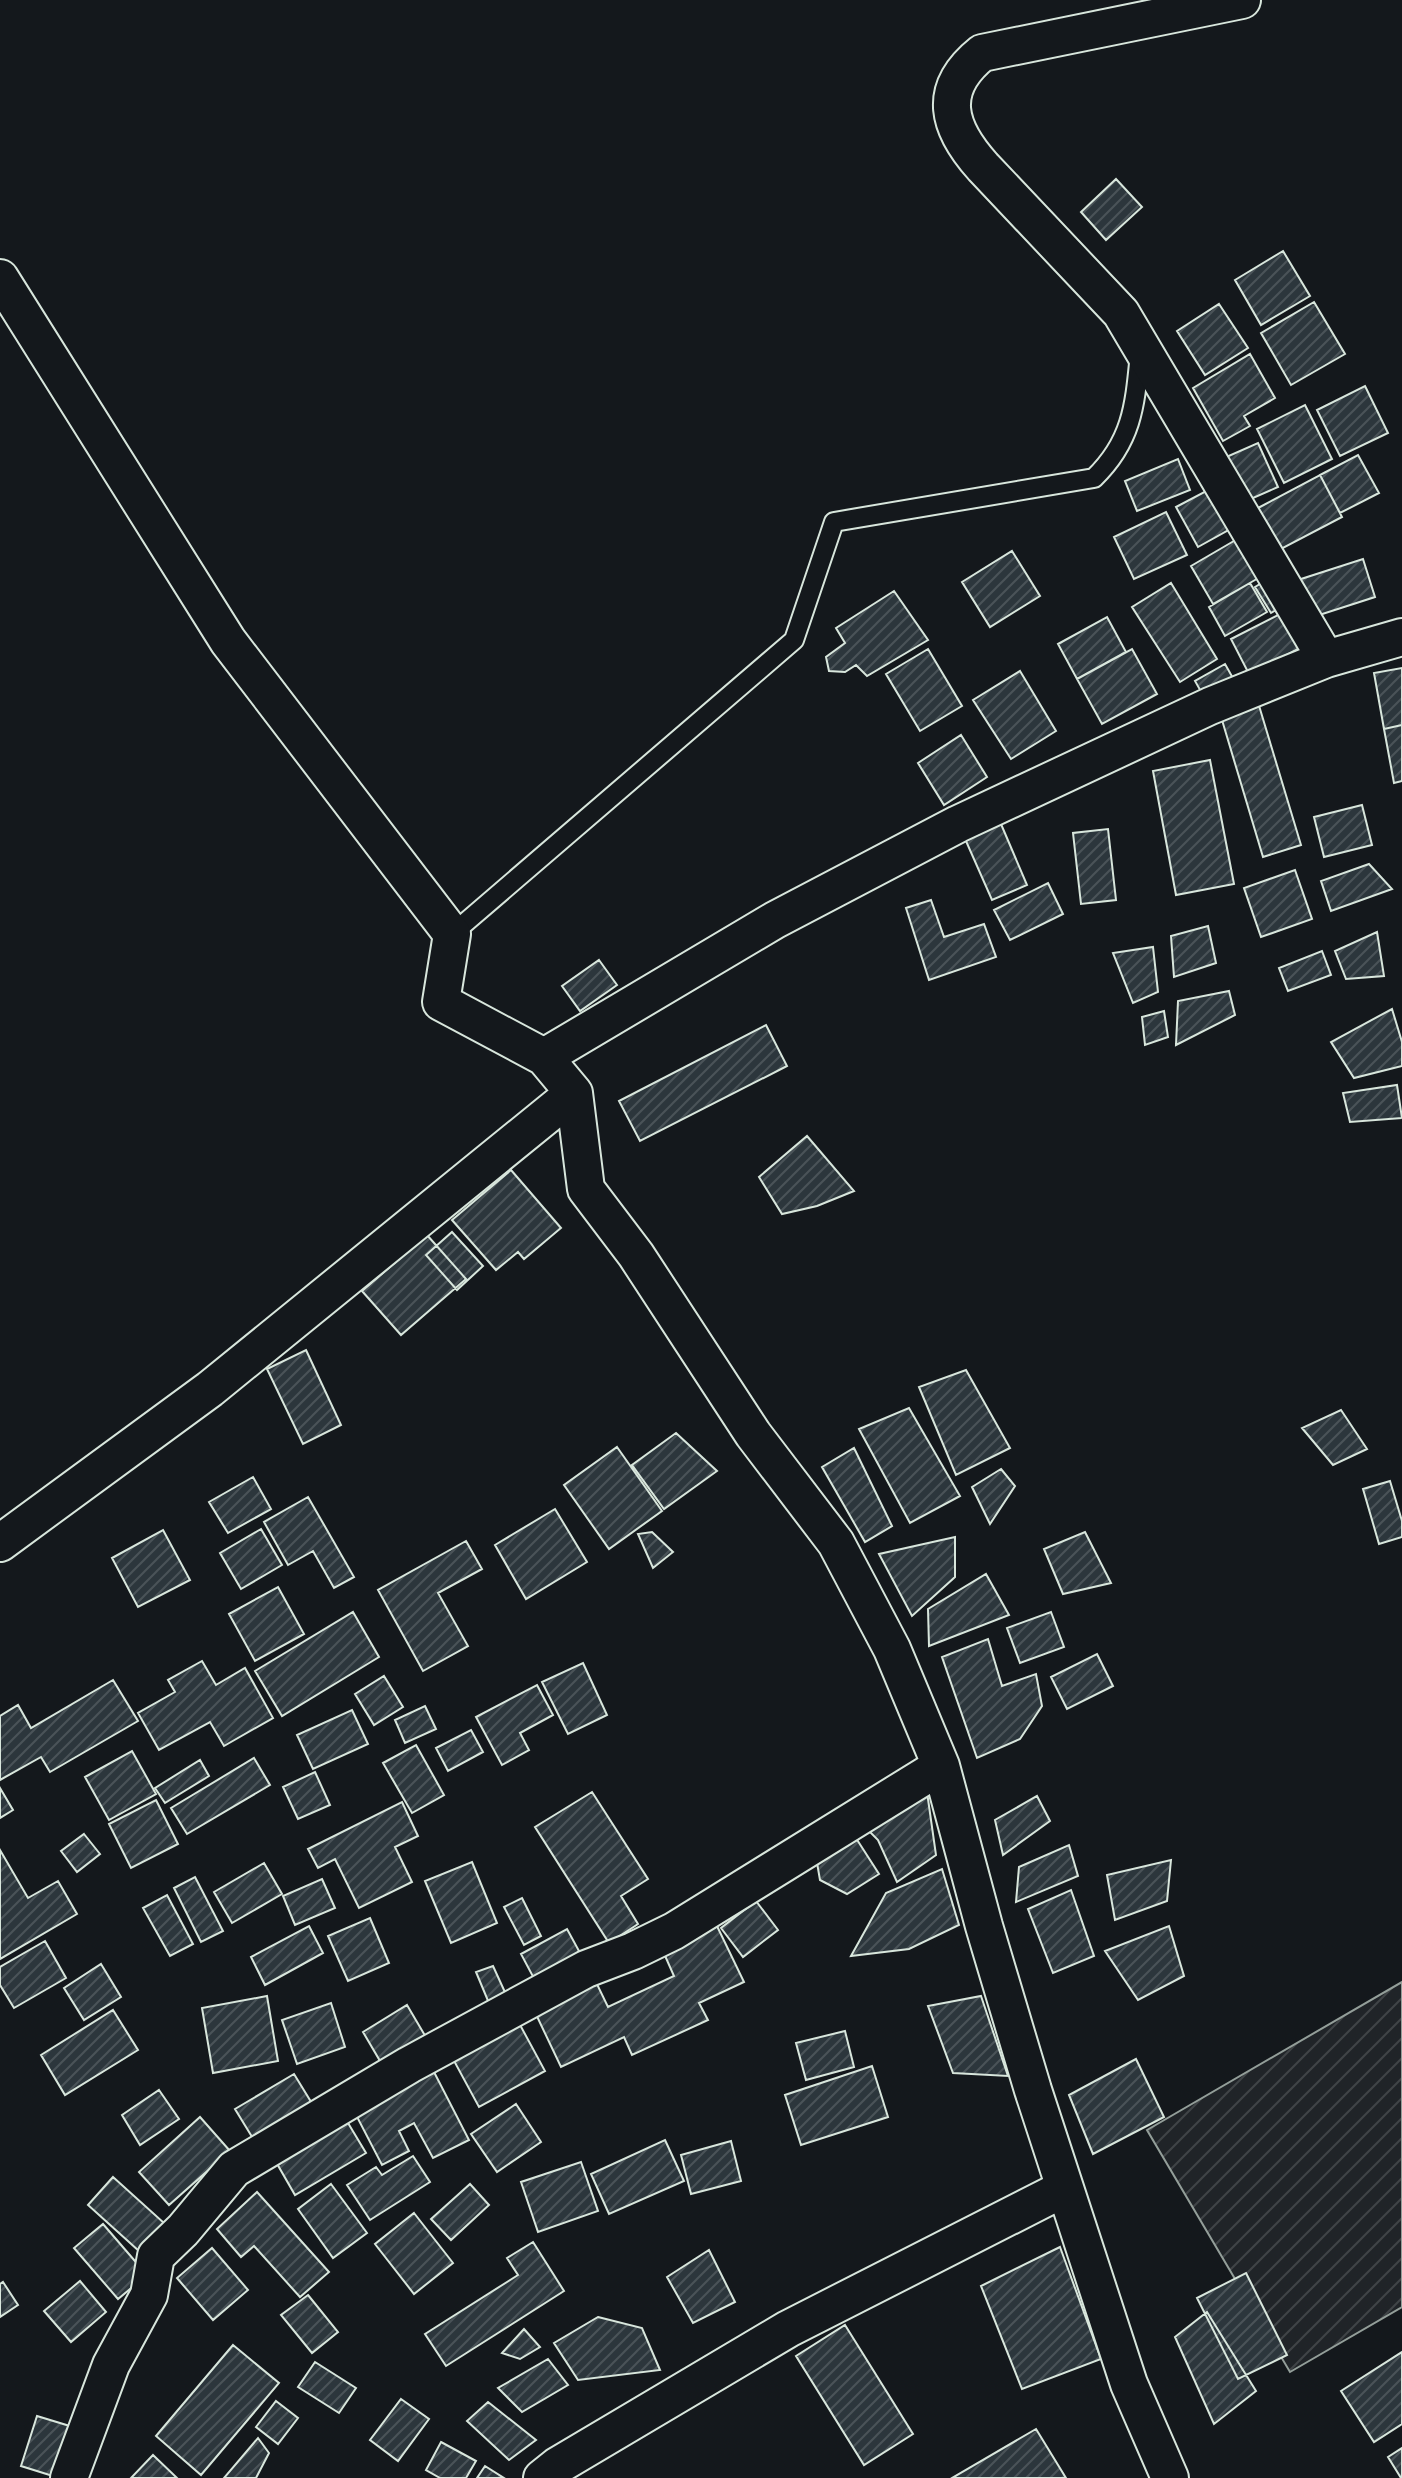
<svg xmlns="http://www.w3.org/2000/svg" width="1402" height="2478" font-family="Karla,sans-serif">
<defs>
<pattern id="garden-furrows" width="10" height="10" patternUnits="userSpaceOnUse" patternTransform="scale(2)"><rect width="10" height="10" fill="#202428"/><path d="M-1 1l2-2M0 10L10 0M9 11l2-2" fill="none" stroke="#404447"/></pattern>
<pattern id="building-hatch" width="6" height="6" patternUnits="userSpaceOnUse" patternTransform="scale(2)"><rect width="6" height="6" fill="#2c363c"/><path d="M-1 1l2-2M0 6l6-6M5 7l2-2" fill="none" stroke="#4a5358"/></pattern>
</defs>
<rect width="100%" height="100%" fill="#14181c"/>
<path fill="url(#garden-furrows)" stroke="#939e99" stroke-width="2" d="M1402 1982V2307L1290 2372 1147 2130Z"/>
<path fill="url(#building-hatch)" stroke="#d8e6dc" stroke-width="2" d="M1116 179 1142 207 1106 240 1081 212Z
M1283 251 1310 296 1261 325 1235 280Z
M1314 302 1345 354 1291 385 1261 333Z
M1219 304 1248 348 1205 375 1177 331Z
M1250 354 1275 398 1244 416 1250 426 1223 441 1193 388Z
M1365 386 1388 433 1340 456 1317 410Z
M1305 405 1332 459 1284 483 1257 429Z
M1258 443 1278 487 1244 502 1224 458Z
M1358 455 1379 493 1340 513 1320 475Z
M1178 459 1190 490 1137 511 1125 481Z
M1320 475 1342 517 1281 549 1258 508Z
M1210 489 1232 528 1198 547 1176 507Z
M1166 512 1187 555 1134 579 1114 537Z
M1239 538 1262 576 1213 604 1191 566Z
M1012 551 1040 596 990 627 962 582Z
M1363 559 1375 597 1310 618 1298 580Z
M1273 576 1288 603 1271 613 1255 587Z
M1171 583 1217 659 1180 682 1132 607Z
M1250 583 1267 612 1225 636 1209 607Z
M894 591 928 640 867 676 856 665 845 672 829 671 826 657 845 643 836 628Z
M1292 608 1310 643 1249 674 1231 639Z
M1107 617 1126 652 1077 679 1058 644Z
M928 649 962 706 920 731 886 674Z
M1132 649 1157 694 1102 724 1077 679Z
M1225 664 1238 687 1208 704 1195 681Z
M1402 668V725L1384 729 1374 673Z
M1020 671 1056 731 1011 759 973 700Z
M1257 699 1301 845 1263 857 1219 710Z
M1402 725V781L1394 783 1384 729Z
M961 735 987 777 944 805 918 763Z
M1210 760 1234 884 1176 895 1153 771Z
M1362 805 1372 845 1324 857 1314 817Z
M998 817 1027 885 992 900 962 832Z
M1108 829 1116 900 1081 904 1073 833Z
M1369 864 1392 889 1331 911 1321 881Z
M1295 870 1312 919 1261 937 1244 888Z
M1048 883 1063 914 1010 940 994 910Z
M931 900 944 937 984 924 996 957 929 980 906 908Z
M1208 926 1216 963 1174 977 1171 936Z
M1377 932 1384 976 1346 979 1335 951Z
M1153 947 1158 992 1133 1003 1113 953Z
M1322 951 1331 975 1288 991 1279 968Z
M599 960 617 985 580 1011 562 986Z
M1229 991 1235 1015 1176 1045 1178 1001Z
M1392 1009 1402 1042V1066L1354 1078 1331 1042Z
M1164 1011 1168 1037 1145 1045 1142 1017Z
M766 1025 787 1066 640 1141 619 1101Z
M1397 1085 1402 1118 1350 1122 1343 1093Z
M807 1136 854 1191 817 1206 782 1214 759 1177Z
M511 1170 561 1228 524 1259 518 1252 496 1270 452 1220Z
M452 1232 483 1266 457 1290 426 1255Z
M427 1235 466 1279 401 1335 362 1291Z
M306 1350 341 1425 303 1444 267 1369Z
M966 1370 1010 1448 956 1475 919 1387Z
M909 1408 960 1496 910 1523 859 1429Z
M1341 1410 1367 1449 1333 1465 1302 1428Z
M676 1433 717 1471 664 1509 632 1465Z
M617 1447 662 1511 609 1549 564 1485Z
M854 1448 892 1526 865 1542 822 1467Z
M1001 1469 1015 1486 990 1524 972 1487Z
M253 1477 271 1509 228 1533 209 1502Z
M1390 1481 1402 1521V1537L1379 1544 1363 1489Z
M308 1497 354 1577 334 1588 313 1551 288 1565 264 1522Z
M555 1509 587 1562 526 1599 495 1545Z
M261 1529 282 1565 241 1589 220 1553Z
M163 1530 190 1580 138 1607 112 1558Z
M652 1532 673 1552 653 1568 638 1534Z
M1085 1532 1111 1583 1063 1594 1044 1549Z
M955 1537V1577L912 1616 879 1554Z
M466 1541 482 1569 438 1593 468 1646 423 1671 378 1590Z
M986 1574 1009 1615 929 1646 928 1609Z
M278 1587 304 1634 255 1661 229 1614Z
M353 1612 379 1657 282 1716 255 1671Z
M1051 1612 1064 1647 1020 1663 1007 1628Z
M988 1639 1002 1686 1036 1674 1042 1706 1020 1739 977 1758 942 1657Z
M1097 1654 1113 1686 1067 1709 1051 1677Z
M202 1661 216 1685 245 1668 273 1718 224 1746 210 1722 159 1750 138 1713 175 1692 168 1680Z
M583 1663 607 1715 568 1734 542 1682Z
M384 1676 403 1707 374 1725 355 1694Z
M113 1680 138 1721 50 1772 41 1757 0 1780V1716L18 1705 31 1728Z
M537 1685 553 1715 520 1733 529 1750 502 1765 476 1717Z
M425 1706 436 1729 405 1743 395 1720Z
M352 1710 368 1744 313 1769 297 1735Z
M471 1730 483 1752 448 1771 436 1748Z
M416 1745 444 1795 412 1813 383 1763Z
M132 1751 156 1794 109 1820 85 1777Z
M254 1758 270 1785 187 1834 171 1808Z
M200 1760 209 1776 165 1803 155 1788Z
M315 1772 330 1805 298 1819 283 1787Z
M0 1788 13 1810 0 1818Z
M592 1792 648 1879 621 1896 638 1924 609 1943 535 1827Z
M927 1792 936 1855 897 1882 878 1840 866 1828Z
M1037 1796 1050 1821 1003 1855 995 1820Z
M156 1800 178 1844 131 1868 109 1824Z
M402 1802 418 1836 395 1847 412 1882 359 1908 335 1859 318 1868 308 1849Z
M84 1834 100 1854 77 1872 61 1851Z
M854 1835 879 1874 847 1894 820 1880 816 1857Z
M1069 1845 1078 1876 1016 1902 1019 1867Z
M0 1850 28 1898 58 1881 77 1914 0 1959Z
M1171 1860 1167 1901 1115 1920 1107 1875Z
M472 1862 497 1923 451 1943 425 1881Z
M264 1863 282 1894 232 1923 214 1892Z
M942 1869 959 1925 909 1949 851 1956 886 1893Z
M195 1877 223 1931 201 1942 174 1888Z
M322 1879 335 1908 295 1925 283 1896Z
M1071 1890 1094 1956 1053 1973 1028 1909Z
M167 1895 193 1944 170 1956 143 1908Z
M522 1898 541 1936 524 1945 504 1907Z
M756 1901 778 1930 743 1957 721 1928Z
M370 1918 389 1963 348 1981 328 1936Z
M716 1924 744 1982 699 2003 708 2020 632 2055 624 2037 561 2067 533 2008 595 1980 608 2007 674 1976 662 1949Z
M309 1926 323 1953 265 1985 251 1957Z
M1169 1926 1184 1976 1138 2000 1105 1951Z
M567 1929 585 1962 538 1986 521 1954Z
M45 1941 66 1978 14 2008 0 1985V1967Z
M101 1964 121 1997 84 2020 64 1988Z
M493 1966 509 2001 491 2008 476 1972Z
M267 1996 278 2061 213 2073 202 2008Z
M981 1996 1008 2076 953 2073 928 2006Z
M331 2003 345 2047 297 2064 282 2020Z
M407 2005 427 2039 383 2066 363 2032Z
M113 2010 138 2050 65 2095 41 2055Z
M519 2023 545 2071 479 2107 453 2059Z
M845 2031 854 2067 806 2080 796 2043Z
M1136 2059 1164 2117 1093 2154 1069 2095Z
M872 2066 888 2117 801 2145 785 2095Z
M434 2072 469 2140 433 2158 414 2123 399 2131 409 2151 382 2165 355 2113Z
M294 2074 316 2110 257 2145 235 2109Z
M159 2090 179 2119 140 2145 122 2115Z
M516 2104 541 2142 497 2172 471 2134Z
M342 2113 366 2153 295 2195 272 2155Z
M200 2117 230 2151 169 2205 139 2172Z
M665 2140 684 2181 609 2214 591 2174Z
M731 2141 741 2181 691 2194 681 2155Z
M413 2156 430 2182 370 2220 347 2185 376 2167 382 2175Z
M581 2162 598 2211 538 2232 521 2182Z
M113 2177 164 2223 139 2251 88 2205Z
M331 2184 367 2233 333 2258 298 2209Z
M470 2184 489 2205 451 2240 431 2219Z
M257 2192 329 2272 300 2297 254 2246 241 2257 217 2229Z
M414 2213 453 2263 414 2294 375 2244Z
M103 2224 147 2275 118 2299 74 2248Z
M533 2242 564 2291 446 2366 425 2334 518 2275 507 2258Z
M1060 2247 1101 2359 1022 2389 981 2286Z
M212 2248 248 2290 213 2320 177 2278Z
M709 2250 735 2302 693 2323 667 2277Z
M1246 2273 1287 2355 1238 2379 1197 2298Z
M80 2281 106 2312 71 2342 44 2311Z
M3 2282 18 2305 0 2317V2284Z
M308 2295 338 2332 312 2353 281 2315Z
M1207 2312 1256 2391 1214 2424 1175 2337Z
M598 2317 642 2328 660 2370 578 2380 554 2343Z
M845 2325 913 2434 864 2465 796 2356Z
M524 2329 540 2347 520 2359 502 2353Z
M233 2345 279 2383 201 2475 156 2436Z
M1402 2352V2424L1374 2442 1341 2391Z
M548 2359 568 2385 522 2412 498 2388Z
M315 2362 356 2388 339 2413 298 2387Z
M401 2399 429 2419 398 2461 370 2440Z
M276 2401 298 2418 278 2444 256 2427Z
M488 2402 536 2440 509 2460 467 2421Z
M37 2416 73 2427 56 2477 21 2466Z
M1036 2429 1066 2478H952Z
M258 2438 269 2453 256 2478H224Z
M441 2442 476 2461 466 2478H440L426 2470Z
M1402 2448V2478H1401L1388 2457Z
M153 2455 177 2478H131Z
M485 2466 504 2478H477Z"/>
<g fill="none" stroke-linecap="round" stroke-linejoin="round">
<defs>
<path id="service" d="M452 934 794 640 834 522 1094 478C1133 440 1135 404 1140 353"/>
<path id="minor" d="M1242 0 982 53C936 90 948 128 983 167L1121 313 1326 659
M0 278 228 641 452 934 441 1002 544 1057 574 1093 586 1189 636 1255 753 1434 836 1543 892 1649 941 1766 984 1926 1033 2090 1129 2384 1170 2478
M544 1057 775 920 958 824 1210 706 1326 659 1402 637
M0 1543 210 1389 574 1093
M69 2478 111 2365 149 2295 156 2256 183 2230 234 2169 409 2065 586 1969 633 1951 674 1931 941 1766
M542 2478 557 2466 788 2329 1065 2188"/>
</defs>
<use href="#service" stroke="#d8e6dc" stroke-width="22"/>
<use href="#minor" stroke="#d8e6dc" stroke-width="40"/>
<use href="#service" stroke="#14181c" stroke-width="18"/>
<use href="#minor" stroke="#14181c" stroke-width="36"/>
</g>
</svg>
